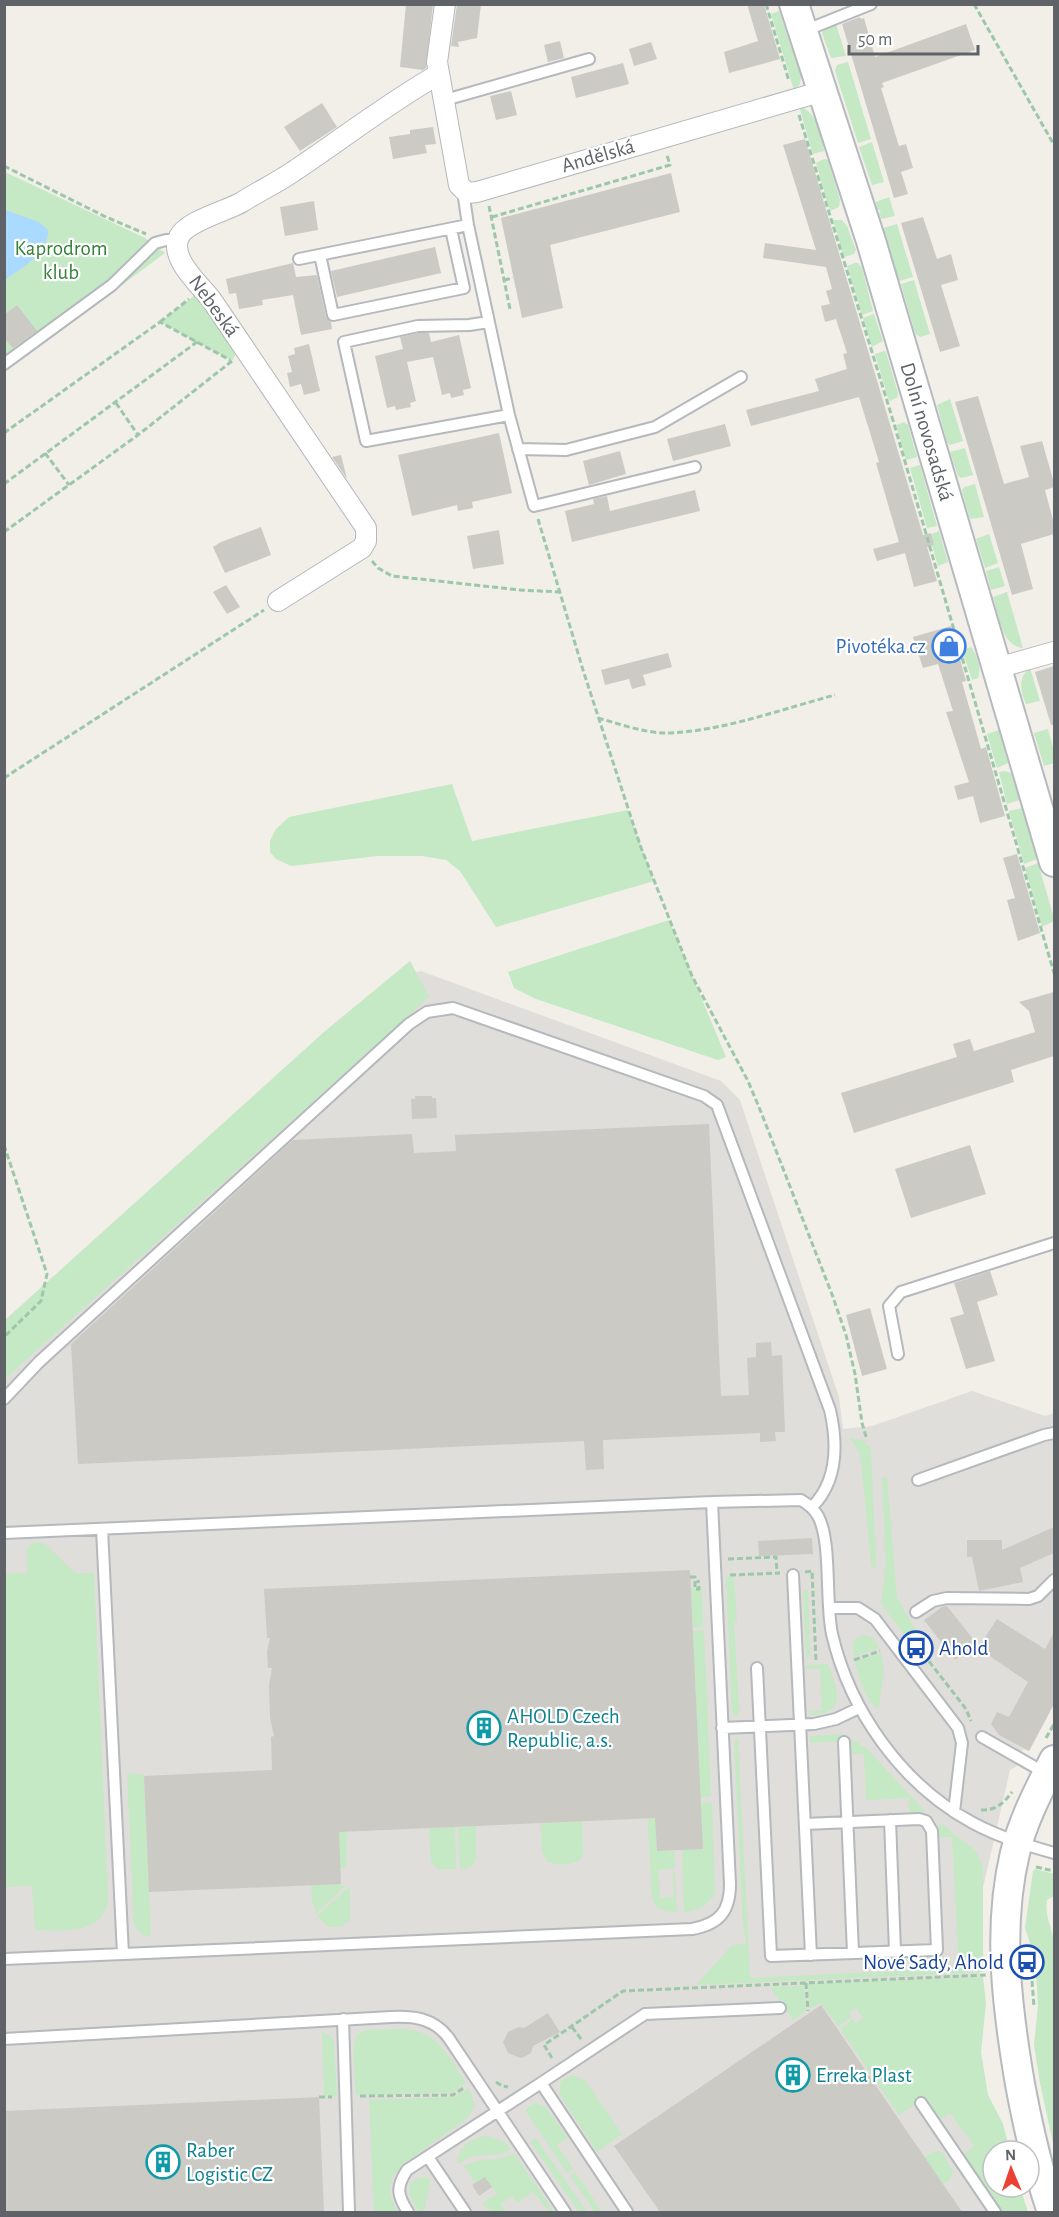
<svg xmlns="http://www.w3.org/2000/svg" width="1059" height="2217" font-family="'Alegreya Sans',sans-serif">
<rect width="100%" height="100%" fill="#f1efe8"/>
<path fill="#e0deda" d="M421 971 721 1081 740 1100 839 1397 843 1429 872 1426 972 1391 1045 1416 1054 1413V1704L1029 1751 1023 1749 1017 1766 1010 1770 982 1892 979 1924V1975L981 2004 977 2044 993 2151V2187L1024 2212H5V1356L412 973Z"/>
<path fill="#c5e8c5" d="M779 11 801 76 800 84 794 90 771 14Z
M836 24 846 56 831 58 822 33 824 29Z
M848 62 871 139 858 143 835 71 837 65Z
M799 106C817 112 822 134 824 151L813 154Z
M872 142 884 182 872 185 859 147Z
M824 159 828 160 840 200 839 207 830 211 816 163Z
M5 172 145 238 165 253 5 372Z
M889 197 895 216 881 219 879 213 881 211 877 209 876 202Z
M833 220H842L847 226 856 250 854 254 844 257Z
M897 224 913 277 899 281 883 228Z
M855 263H858L862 268 873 311 862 315 847 266Z
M914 280 930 334 920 337 915 333 901 284Z
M203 289 241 344 232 361 160 322Z
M874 314 883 341 872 347 863 318Z
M884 351 886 352 898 393 897 398 889 401 875 354Z
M950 399 963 441 950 445 947 442 937 405Z
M904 422 908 425 917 457 906 460 896 425Z
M965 448 973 475 961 478 958 476 950 452Z
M920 465 937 526 927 528 910 468Z
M975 484 984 517 970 519 962 491 964 487Z
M939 531 948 562 938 566 929 535Z
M989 534 998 563 985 568 976 539Z
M999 567 1005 586 991 590 986 571Z
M1007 592 1023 648C1001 646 999 615 993 597Z
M971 647C977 654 982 669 978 678L972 680 962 650Z
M1030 668 1040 701 1026 704C1020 691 1018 677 1030 668Z
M1048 729 1054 751V763L1044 766 1034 733Z
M999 730 1008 763 997 768 987 734Z
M1005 771 1011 773 1020 800 1007 804 999 772Z
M452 784 472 841 628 810 654 881 496 927 460 871 446 860 422 856H378L291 866 276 859 270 852V841L276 829 289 817Z
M1022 808 1037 859 1024 864 1009 811Z
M1038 863 1054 918V921L1042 927 1025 868Z
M669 920 726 1057 718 1060 536 999 514 988 508 972Z
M410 961 429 997 5 1379V1320L324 1032Z
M850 1438 862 1440 871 1448 876 1566 873 1568 871 1565 861 1460 857 1448Z
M887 1477 897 1597 912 1624 931 1648 925 1654 908 1632 904 1634 881 1604 886 1563 882 1478Z
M38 1542 45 1544 75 1573H94L108 1899C104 1936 62 1930 35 1930L32 1886 5 1887V1574L27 1573V1548L33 1543Z
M734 1576 737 1622H734L739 1710 738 1716H736L732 1712 726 1577Z
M702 1587 703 1626 693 1628 691 1588Z
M803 1589 808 1590 810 1658H806Z
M704 1630 711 1796 700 1798 693 1631Z
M866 1635 873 1638 879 1648 854 1657 853 1643 858 1637Z
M881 1653 884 1668 879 1707 877 1709C865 1699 859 1677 855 1662Z
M828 1664C837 1687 848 1713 812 1715L808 1711 822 1710 820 1669H806V1665Z
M844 1734 867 1749 926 1812 909 1813V1798L866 1800 864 1754H852L851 1741 810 1743V1736Z
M738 1737 750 1978 959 1968 952 1837H939V1822L976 1851 983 1867V1972L696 1985 732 1945 746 1944 743 1923 734 1742Z
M127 1773 144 1775 151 1937 141 1934 134 1924Z
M712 1802 715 1893C708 1905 698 1911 684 1912L682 1850 703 1849 701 1803Z
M655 1807 657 1851H674L675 1868 658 1870 660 1898 674 1897 673 1873 675 1872 677 1912C665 1912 656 1911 652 1898L647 1808Z
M347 1821 346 1868H340L339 1845H329Z
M582 1821 583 1856C576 1866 559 1866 547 1862L542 1851 541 1823Z
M476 1826V1860L469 1868 460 1869 458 1827Z
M455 1827 456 1869H438L431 1862 429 1828Z
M1035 1869 1054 1874V1896L1047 1900C1044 1913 1052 1928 1054 1942V2148L1040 2083 1034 2045 1038 2006 1037 1986 1034 1955 1025 1928 1033 1871Z
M341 1884V1886H345L316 1914 312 1900 311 1885Z
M350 1886V1920L341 1927H329L317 1916Z
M983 1977 986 2003 981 2052 988 2095 1003 2124 1010 2151H993V2187H1020L1028 2212H1003L964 2154 974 2146 950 2113 940 2120 925 2098 899 2115 840 2029 853 2019 856 2023 863 2018 856 2008 848 2012 852 2017 838 2026 821 2003 811 2008 809 2007 808 1984Z
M804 1986 806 2011 793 2020 770 1987Z
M405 2029C439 2032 449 2057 466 2083L453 2092 356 2095 353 2050 357 2035 365 2030Z
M322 2032 330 2036 334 2041 337 2096H324Z
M572 2075 585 2080 622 2134 597 2152 559 2094 561 2081Z
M469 2088 475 2105 468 2118 402 2165C387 2180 387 2196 399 2212H374L369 2100 455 2097Z
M534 2103 545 2106 568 2138 557 2145 573 2168 567 2173 525 2110Z
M488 2136 504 2142 511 2148 505 2153 471 2157 457 2164C457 2148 472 2136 488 2136Z
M536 2138 587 2212H579L530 2142Z
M935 2151 943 2153 953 2172 950 2180 943 2184 924 2157Z
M514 2153 554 2212H550L533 2192 517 2203 512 2196 501 2204 506 2212H492L482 2203 497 2194 485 2177 475 2183 464 2166C480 2156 499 2163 514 2153Z
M575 2172 602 2212H595L570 2176Z
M419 2177 428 2178 432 2180 430 2181 424 2212H419C413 2203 407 2195 410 2184Z"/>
<path fill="#aadaff" d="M5 210 39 222 48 230C49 254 22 267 5 280Z"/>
<path fill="#cccac5" d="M406 4H433L426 68 423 70 400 67Z
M457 4H481L477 38 458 42 459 47 451 46Z
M747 4H764L780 59 729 73 724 52 758 41Z
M860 17 861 19 864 18 875 57 966 24 975 50 882 83 884 87 881 88 899 146 906 144 913 168 901 172 908 194 894 198 842 24Z
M560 41 564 58 548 62 544 45Z
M651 42 657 59 634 66 629 49Z
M623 63 629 84 576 98 571 77Z
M511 91 517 115 496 120 490 96Z
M322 103 337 127 300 151 284 127Z
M433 127 436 144 425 145 427 153 393 159 389 137 410 134V130Z
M805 139 923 535 931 533 934 545 927 547 937 581 914 587 905 553 877 561 873 549 899 542 876 463 879 462 859 397 751 426 746 410 819 391 815 379 847 369 843 354 847 353 836 319 825 322 821 306 830 304 826 291 832 289 826 267 763 258 765 243 816 250 783 145Z
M671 173 680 212 550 245 563 308 522 318 501 218Z
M314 201 318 230 285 236 280 207Z
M923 217 937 259 951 254 958 280 941 285 960 346 940 352 901 223Z
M435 247 441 273 337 297 331 271Z
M293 263 296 277 317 275 326 317 331 322 332 329 301 335 293 295 262 300 263 305 239 309 236 293 229 294 226 279Z
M17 305 37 331 13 348 4 338V315Z
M419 333H429L431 342 459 335 471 388 463 390 464 395 451 398 450 393 442 395 433 357 407 362 416 401 410 403 411 407 396 410 395 406 387 408 375 356 403 349 400 337Z
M309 344 320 391 304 395 301 384 290 387 287 373 292 372 288 356 295 354 294 348Z
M978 396 1004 484 1029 477 1020 446 1042 441 1054 483V487L1045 490 1054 524V534L1021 544 1033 589 1012 595 955 402Z
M725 424 731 446 673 461 667 439Z
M499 433 512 493 472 502 473 508 458 511 457 505 412 516 398 455Z
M620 451 626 474 589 485 583 461Z
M341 455 347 479 332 457Z
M695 490 700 511 572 542 565 511 594 504 593 499 607 496 610 511Z
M261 527 271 555 225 573 213 547 221 542Z
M499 530 504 564 473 569 467 536Z
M226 585 240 607 227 614 213 592Z
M951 626 966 681 962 682 981 749 986 747 1005 816 980 823 973 796 958 800 954 786 969 782 946 712 953 711 938 664 923 668 913 637Z
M668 653 672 667 643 675 646 685 632 689 629 679 605 685 601 670Z
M1054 666V725H1051L1035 672Z
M1017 854 1040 933 1018 941 1007 900 1015 898 1003 858Z
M1054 992V1056L1011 1070 1014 1082 854 1133 841 1093 957 1057 953 1044 970 1039 974 1051 1035 1032 1029 1011 1019 1002Z
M415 1096H432V1098H436L437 1118 412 1119 411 1099H415Z
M709 1124 721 1396 749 1395 747 1358 756 1357V1343L771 1342 772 1356 782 1355 785 1432H775L776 1441 760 1442V1433L603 1440 604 1469 586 1470 584 1441 78 1464 71 1344 293 1140 412 1134 414 1153 456 1151 455 1135Z
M970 1145 986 1194 911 1218 895 1169Z
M990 1271 998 1295 977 1302 995 1361 966 1369 950 1318 964 1314 954 1283Z
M870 1308 887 1369 862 1376 846 1315Z
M1054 1527V1553L1020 1568 1023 1582 979 1591 972 1557H967V1540H1002V1550Z
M812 1538 813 1554 759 1556 758 1541Z
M690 1570 703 1849 657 1851 655 1818 339 1832 341 1884 149 1892 144 1776 272 1770 271 1737 274 1736 270 1718 269 1685 272 1668H268L267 1652 270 1638H267L264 1589Z
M947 1606 977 1644 955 1660 924 1620 942 1607Z
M997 1619 1045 1649 1054 1632V1704L1029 1751 999 1735 991 1724 997 1712 1009 1717 1028 1682 978 1648Z
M821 2005 962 2212H660L614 2146Z
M548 2013 560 2032 533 2046 531 2053 524 2057 520 2058 508 2053 503 2042 508 2032 519 2027 524 2028Z
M319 2097 324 2212H4V2111Z
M485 2177 492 2187 479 2196 472 2185Z"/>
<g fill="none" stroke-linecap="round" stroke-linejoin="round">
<defs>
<path id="service" d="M804 31 871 4
M445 100 589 59
M463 191 468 225 509 415 534 506 695 467
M320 255 333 315 464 288 451 229
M299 259 468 225
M489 322 469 325 418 326 344 342 366 441 509 415
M4 364 112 285 155 243 166 240H178
M518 449 566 450 655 427 741 377
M898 1354 889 1306 901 1292 1054 1243
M4 1399 39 1362 409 1024 427 1012 453 1008 704 1096 717 1105 830 1410C838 1445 838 1481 812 1507
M918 1480 1044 1435 1054 1433
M102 1529 123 1954 692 1929C719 1924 730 1912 730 1884L712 1502
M4 1533 712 1502 801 1500C808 1504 814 1509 818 1516 832 1542 825 1601 832 1634 850 1711 902 1785 973 1823 999 1837 1026 1845 1054 1853
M793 1575 811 1955
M829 1608H858L875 1619 958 1728 962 1743 954 1812
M916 1612 933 1601 947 1598 1029 1599 1038 1596 1054 1580
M757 1668 771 1956 937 1950 932 1831 926 1821 919 1819 805 1824
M722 1728 814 1724 836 1719 859 1708
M982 1737 1047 1774
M844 1742 853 1953
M890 1820 895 1951
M4 1959 123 1954
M343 2019 349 2212
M4 2039 391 2017C414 2016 433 2018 448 2037L565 2212
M921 2103 995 2212
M428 2157 465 2212
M408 2212C397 2195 396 2187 407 2170L541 2083
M627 2212 541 2083 645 2014 780 2008"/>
<path id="minor" d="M445 4 437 62 459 185 467 193 477 192 823 91
M278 601 362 548 366 541V528L211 299C199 284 169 258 179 237 186 221 227 211 242 202 259 191 277 183 294 171 342 139 388 103 439 74
M997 668 1054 652"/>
<g id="secondary">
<path id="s1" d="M794 4 871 241 1054 862"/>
<path d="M1052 2212C1038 2171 1028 2127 1020 2084 1007 2008 997 1928 1015 1853 1023 1820 1039 1790 1054 1760"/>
</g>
</defs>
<use href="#service" stroke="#b5b8bc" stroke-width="14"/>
<use href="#minor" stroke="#b5b8bc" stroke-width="22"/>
<use href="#secondary" stroke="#b6babf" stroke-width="32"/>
<path stroke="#9cc7a9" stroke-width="3" stroke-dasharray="6 3" stroke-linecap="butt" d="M766 4 789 81
M974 4 1054 145
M799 115 892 417 1054 973
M4 166 106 217 146 234
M489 206 510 309
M492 217 670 165 667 155
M504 280 513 278
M160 322 189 299
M116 403 138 435
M4 433 160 322 230 360
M45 453 69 485
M4 484 197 342
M538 519 583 670 640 845 692 976 748 1081 761 1112 833 1297 846 1335 855 1374 862 1423 867 1440
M4 532 138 435 232 361
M372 561 378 568 392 576 520 590 560 592
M598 718C620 724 644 733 667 733 720 732 782 709 835 695
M4 778 264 610
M4 1145 47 1274 41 1301 4 1337
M728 1559 776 1557 777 1573
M805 1572 812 1571 816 1661
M730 1575 780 1573
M690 1577H695V1589H699L698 1580
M907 1633 966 1709 971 1721
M854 1660 880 1651
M1046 1738 1054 1724
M981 1810C995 1811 1004 1803 1012 1792
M1036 1867 1054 1871
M1030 1954 1034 2007
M806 1983 808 2011
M572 2027 581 2039 579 2041
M552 2058 544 2045 623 1991 986 1975
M496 2082 502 2086 508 2087
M360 2096 453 2095 465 2087
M319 2097H332"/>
<use href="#service" stroke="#fff" stroke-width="10"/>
<use href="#minor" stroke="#fff" stroke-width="20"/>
<use href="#secondary" stroke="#fff" stroke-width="28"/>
</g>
<defs>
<symbol id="shop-ring" viewBox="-11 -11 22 22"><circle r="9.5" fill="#fff" stroke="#3f7fe0" stroke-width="1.5"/><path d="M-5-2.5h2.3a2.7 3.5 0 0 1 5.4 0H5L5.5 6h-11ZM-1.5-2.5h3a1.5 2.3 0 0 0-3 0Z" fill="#3f7fe0"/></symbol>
<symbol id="bus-ring" viewBox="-11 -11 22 22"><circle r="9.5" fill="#fff" stroke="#1a4fb4" stroke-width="1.5"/><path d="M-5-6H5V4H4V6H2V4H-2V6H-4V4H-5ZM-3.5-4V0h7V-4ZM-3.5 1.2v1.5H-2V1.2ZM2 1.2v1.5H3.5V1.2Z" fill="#1a4fb4"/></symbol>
<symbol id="building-ring" viewBox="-11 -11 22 22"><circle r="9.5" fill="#fff" stroke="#0f9aa8" stroke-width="1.5"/><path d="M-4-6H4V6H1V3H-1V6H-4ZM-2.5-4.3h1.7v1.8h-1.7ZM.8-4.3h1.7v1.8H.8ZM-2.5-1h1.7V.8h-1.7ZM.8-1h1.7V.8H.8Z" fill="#0f9aa8"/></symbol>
</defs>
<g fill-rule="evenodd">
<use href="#shop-ring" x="930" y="627" width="38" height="38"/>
<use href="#bus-ring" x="897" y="1629" width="38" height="38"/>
<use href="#building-ring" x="465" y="1709" width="38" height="38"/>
<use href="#bus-ring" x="1008" y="1943" width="38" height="38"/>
<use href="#building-ring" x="774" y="2056" width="38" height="38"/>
<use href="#building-ring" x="144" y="2143" width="38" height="38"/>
</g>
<g text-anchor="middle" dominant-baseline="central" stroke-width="4.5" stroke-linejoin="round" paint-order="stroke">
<g font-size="21" fill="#5f6368" stroke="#fff">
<text transform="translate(598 156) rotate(-16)">Andělská</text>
<text transform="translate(214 306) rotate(54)">Nebeská</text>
<text stroke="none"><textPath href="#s1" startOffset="448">Dolní novosadská</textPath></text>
</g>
<g font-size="21" fill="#348238" stroke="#fff">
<text x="61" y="248">Kaprodrom<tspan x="61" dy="24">klub</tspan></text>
</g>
<g font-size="21" fill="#366cbe" stroke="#fff" text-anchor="end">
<text x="926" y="646">Pivotéka.cz</text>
</g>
<g font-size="21" fill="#164399" stroke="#fff" text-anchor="start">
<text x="939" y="1648">Ahold</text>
<text x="1004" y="1962" text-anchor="end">Nové Sady, Ahold</text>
</g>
<g font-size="21" fill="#0d838f" stroke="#fff" text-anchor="start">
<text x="507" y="1716">AHOLD Czech<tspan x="507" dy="24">Republic, a.s.</tspan></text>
<text x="816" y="2075">Erreka Plast</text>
<text x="186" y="2150">Raber<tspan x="186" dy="24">Logistic CZ</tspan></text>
</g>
</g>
<rect width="1059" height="2217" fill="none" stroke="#5f6368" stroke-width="12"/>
<g transform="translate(1011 2169) rotate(358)"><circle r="28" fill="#ffffff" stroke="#bfc1c3" stroke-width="1.5"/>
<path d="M0-4.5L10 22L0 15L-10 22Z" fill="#ea4335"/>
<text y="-9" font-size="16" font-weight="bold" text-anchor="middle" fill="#5f6368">N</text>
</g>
<path d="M849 45v9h129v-9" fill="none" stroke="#5f6368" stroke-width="3"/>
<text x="858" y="45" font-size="18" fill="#5f6368" stroke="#ffffff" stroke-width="4.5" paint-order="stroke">50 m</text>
</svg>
